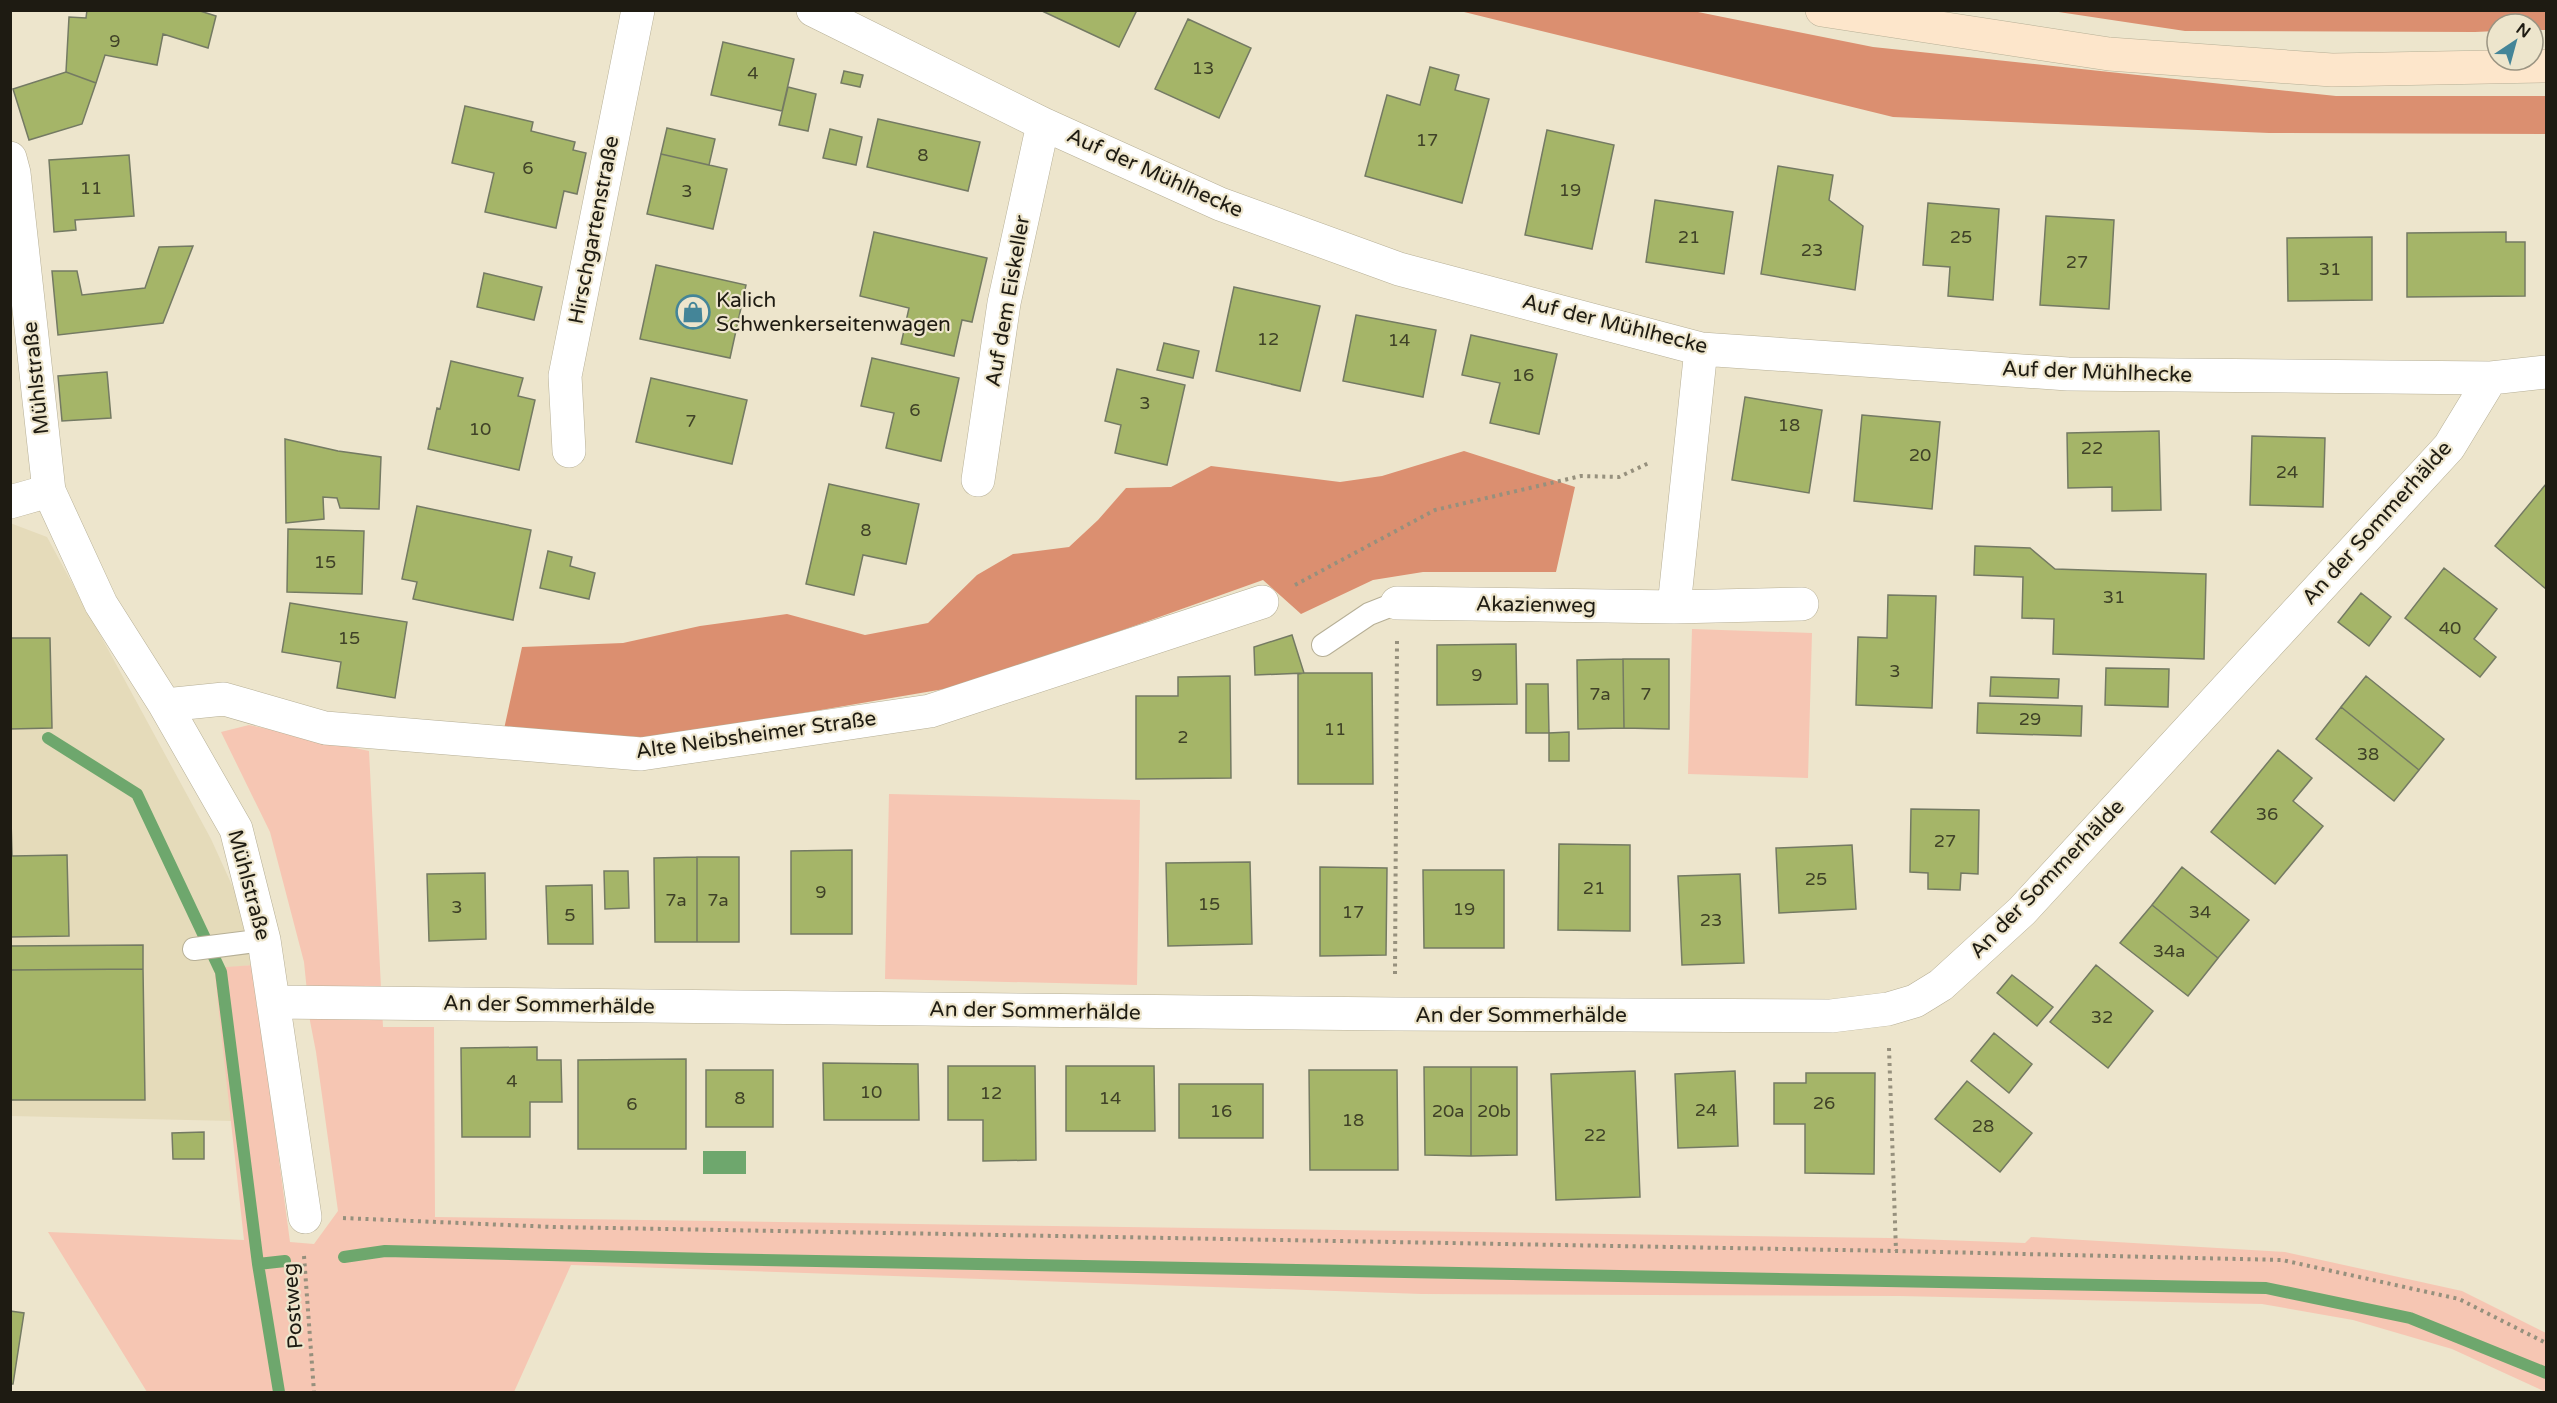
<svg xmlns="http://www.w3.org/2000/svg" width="2557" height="1403" font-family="'Varela Round',sans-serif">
<rect width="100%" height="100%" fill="#ede5cc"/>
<path fill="#e5dbba" d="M10 523 47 537 211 839 240 903 253 965 214 969 232 1121 11 1116Z"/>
<path fill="#f6c6b3" d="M1692 629 1812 633 1808 778 1688 774Z
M249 725 369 751 383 1027H434L435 1217 1889 1238 2025 1243 2031 1237 2285 1252 2462 1291 2546 1333V1392L2452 1349 2353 1320 2262 1304 1900 1296 1422 1294 571 1265 514 1392H147L48 1232 244 1240 214 968 253 965 290 1242 314 1244 338 1211 316 1052 310 1021 304 962 270 832 221 732Z
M889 794 1140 800 1137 985 885 979Z"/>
<path fill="#db8f70" d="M2546 10V30H2533V24H2497V31L2475 32 2185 31 2052 11Z
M1460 11H1693L1873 47 2336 96H2546V134L2269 133 1893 117Z
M1464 451 1575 487 1556 572H1423L1373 580 1301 614 1263 580 1106 636 997 680 656 738 504 729 522 647 623 643 700 626 787 614 865 635 928 623 977 575 1013 554 1069 547 1098 520 1126 488 1171 487 1211 466 1340 482 1382 476Z"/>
<path fill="#6ea76d" d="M703 1151H746V1174H703Z"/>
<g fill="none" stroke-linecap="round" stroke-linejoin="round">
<path stroke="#6ea76d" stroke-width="12" d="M48 738 137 794 221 972 258 1264 279 1392
M344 1257 385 1251 711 1259 2266 1288 2410 1318 2546 1373
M258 1264 285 1261"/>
</g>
<path fill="#a5b568" stroke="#747a63" stroke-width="1.5" d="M87 10H197L216 16 208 48 163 34 157 65 105 55 96 83 66 72 69 17 86 18Z
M1040 10H1137L1119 47Z
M1188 19 1251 48 1219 118 1155 89Z
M723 42 794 59 782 111 711 95Z
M1430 67 1459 75 1455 90 1489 99 1462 203 1365 176 1387 95 1420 105Z
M844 71 863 75 860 87 841 83Z
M66 72 96 83 82 124 29 140 13 89Z
M788 87 816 94 808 131 779 125Z
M465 106 533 122 531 131 575 142 573 150 586 153 577 194 564 191 556 228 485 212 494 173 452 163Z
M878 119 980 142 968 191 867 167Z
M667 128 715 139 709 165 661 154Z
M830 129 862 137 856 165 823 158Z
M1547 130 1614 145 1592 249 1525 235Z
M661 154 727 169 713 229 647 214Z
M129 155 134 216 75 220 76 230 54 232 49 160Z
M1778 166 1833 175 1829 200 1863 226 1855 290 1761 274Z
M1655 200 1733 212 1724 274 1646 262Z
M1928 203 1999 209 1993 300 1948 296 1950 267 1923 265Z
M2046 216 2114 220 2109 309 2040 305Z
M874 232 987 258 972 322 962 320 954 356 901 344 909 308 860 296Z
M2506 232V242H2525V296L2407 297V233Z
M2372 237V300L2288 301 2287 238Z
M193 246 163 323 58 335 52 271H77L82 295 145 288 159 247Z
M656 265 746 285 730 358 640 339Z
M484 273 542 287 534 320 477 307Z
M1234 287 1320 306 1300 391 1216 371Z
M1356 315 1436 330 1423 397 1343 381Z
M1471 335 1557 354 1539 434 1490 423 1500 383 1462 375Z
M1164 343 1199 351 1193 378 1157 370Z
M872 358 959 378 941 461 886 448 894 413 861 406Z
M451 361 523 378 518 396 535 400 519 470 428 449 437 408 440 409Z
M1117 369 1185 385 1167 465 1115 453 1121 425 1105 421Z
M107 372 111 418 62 421 58 376Z
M651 378 747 400 732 464 636 442Z
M1745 397 1822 410 1809 493 1732 480Z
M1862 415 1940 422 1932 509 1854 501Z
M2159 431 2161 510 2112 511V487L2068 488 2067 433Z
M2252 436 2325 438 2323 507 2250 505Z
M285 439 338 451 381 457 379 509 340 508 337 498 323 497 324 519 286 523Z
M829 484 919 504 906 564 863 555 854 595 806 584Z
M2546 484V589L2495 546Z
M417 506 531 530 513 620 413 599 417 582 402 579Z
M288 529 364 531 362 594 287 592Z
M1975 546 2030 548 2055 569 2206 574 2204 659 2053 654 2054 619 2022 618 2023 577 1974 575Z
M548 551 572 557 570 566 595 573 589 599 540 588Z
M2444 568 2497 609 2474 639 2496 657 2480 677 2405 618Z
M2361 593 2391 617 2369 646 2338 622Z
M1888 595 1936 596 1932 708 1856 705 1858 637 1887 638Z
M290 603 407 622 395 698 337 688 341 662 282 652Z
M1292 635 1304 673 1255 675 1254 647Z
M10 638H50L52 728 10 729Z
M1516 644 1517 704 1437 705V645Z
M1623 659H1669V729L1624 728Z
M1623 659 1624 728 1578 729 1577 660Z
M2106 668 2169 669 2168 707 2105 705Z
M1304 673H1372L1373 784H1298V674Z
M1230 676 1231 778 1136 779V696H1178V677Z
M2366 676 2444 739 2419 770 2341 707Z
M1991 677 2059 679 2058 698 1990 696Z
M1526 684H1548L1549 733H1526Z
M1978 703 2082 706 2081 736 1977 733Z
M2341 707 2419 770 2394 801 2316 739Z
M1569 732V761H1549V733Z
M2278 750 2312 778 2293 801 2323 826 2275 884 2211 832Z
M10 783 12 856 67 855 69 936 10 937Z
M1911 809 1979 810 1978 874 1961 873 1960 890 1928 889V873L1910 872Z
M1559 844 1630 845V931L1558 930Z
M1852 845 1856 909 1779 913 1776 848Z
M852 850V934H791V851Z
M697 857H739V942H697Z
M697 857V942H655L654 858Z
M1250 862 1252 944 1168 946 1166 863Z
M1320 867 1387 868 1386 955 1320 956Z
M2182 867 2249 920 2218 958 2152 905Z
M1423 870H1504V948H1424Z
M604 871H628L629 908 605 909Z
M485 873 486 939 429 941 427 874Z
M1740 874 1744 963 1682 965 1678 876Z
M592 885 593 944H548L546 886Z
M2152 905 2218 958 2188 996 2120 943Z
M143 945V969L10 970V946Z
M2096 965 2153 1011 2108 1068 2050 1022Z
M143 969 145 1100H10V970Z
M2012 975 2053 1007 2037 1026 1997 993Z
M1994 1033 2032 1064 2009 1093 1971 1061Z
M537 1047V1060H561L562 1102H530V1137H462L461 1048Z
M686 1059V1149H578V1060Z
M823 1063 918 1064 919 1120H824Z
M948 1066H1035L1036 1160 983 1161V1120H948Z
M1066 1066H1154L1155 1131H1066Z
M1424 1067H1471V1156L1425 1155Z
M1471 1067H1517V1155L1471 1156Z
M706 1070H773V1127H706Z
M1309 1070H1397L1398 1170H1310Z
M1635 1071 1640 1197 1556 1200 1551 1074Z
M1735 1071 1738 1146 1678 1148 1675 1074Z
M1806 1073H1875L1874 1174 1805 1173V1124H1774V1083H1806Z
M1967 1081 2032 1133 2000 1172 1935 1119Z
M1179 1084H1263V1138H1179Z
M204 1132V1159H173L172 1133Z
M10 1311 24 1313 13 1384H10Z"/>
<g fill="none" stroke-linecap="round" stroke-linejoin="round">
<defs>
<path id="lane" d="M1323 645 1369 614 1397 603
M194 949 264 940"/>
<path id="street" d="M813 10 1043 124 1220 204 1399 269 1701 349 2068 374 2491 378 2546 372
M10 158 14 173 49 491 101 604 165 705 236 829 264 940 305 1217
M569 451 565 376 638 10
M978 480 1004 303 1043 124
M10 502 49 491
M1397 603 1674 607 1802 604
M1674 607 1701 349
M165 705 224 699 325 728 641 754 930 711 1262 602
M273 1002 1396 1014 1831 1016 1888 1009 1915 1001 1941 985 2022 911 2449 447 2491 378"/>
<path id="secondary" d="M1822 10 2109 54 2332 70 2546 66"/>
</defs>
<use href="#lane" stroke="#b6af96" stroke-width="24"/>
<use href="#street" stroke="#b6af96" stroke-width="34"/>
<use href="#secondary" stroke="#b6af96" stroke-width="34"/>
<path stroke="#96907d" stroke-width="4" stroke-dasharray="3 4.5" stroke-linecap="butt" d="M1295 585 1435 510 1581 476 1619 477 1651 462
M1395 974 1397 640
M1889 1048 1896 1251
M343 1218 554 1227 1896 1251 2282 1260 2459 1299 2546 1343
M304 1256 314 1392"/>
<use href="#lane" stroke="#fff" stroke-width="22"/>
<use href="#street" stroke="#fff" stroke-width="33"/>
<use href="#secondary" stroke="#fde6cb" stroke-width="33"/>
</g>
<defs>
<symbol id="shop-ring" viewBox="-11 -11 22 22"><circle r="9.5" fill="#ede5cc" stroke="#448598" stroke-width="1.5"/><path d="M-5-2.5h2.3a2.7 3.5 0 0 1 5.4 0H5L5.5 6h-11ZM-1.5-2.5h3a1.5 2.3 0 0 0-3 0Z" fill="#448598"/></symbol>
</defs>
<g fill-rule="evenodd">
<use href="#shop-ring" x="674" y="293" width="38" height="38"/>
</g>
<g text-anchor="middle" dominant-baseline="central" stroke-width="4.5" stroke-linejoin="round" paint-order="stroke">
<g font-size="18" fill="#404228">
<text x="115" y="41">9</text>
<text x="1203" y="68">13</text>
<text x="753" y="73">4</text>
<text x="1427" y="140">17</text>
<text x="923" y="155">8</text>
<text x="528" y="168">6</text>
<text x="91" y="188">11</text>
<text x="1570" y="190">19</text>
<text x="687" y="191">3</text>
<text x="1689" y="237">21</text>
<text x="1961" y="237">25</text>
<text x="1812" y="250">23</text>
<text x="2077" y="262">27</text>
<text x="2330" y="269">31</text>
<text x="1268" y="339">12</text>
<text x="1399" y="340">14</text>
<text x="1523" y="375">16</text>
<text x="1145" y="403">3</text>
<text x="915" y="410">6</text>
<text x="691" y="421">7</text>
<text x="1789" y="425">18</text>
<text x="480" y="429">10</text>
<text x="2092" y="448">22</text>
<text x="1920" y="455">20</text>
<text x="2287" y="472">24</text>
<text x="866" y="530">8</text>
<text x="325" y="562">15</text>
<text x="2114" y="597">31</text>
<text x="2450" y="628">40</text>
<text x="349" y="638">15</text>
<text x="1895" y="671">3</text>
<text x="1477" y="675">9</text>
<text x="1600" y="694">7a</text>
<text x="1646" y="694">7</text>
<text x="2030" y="719">29</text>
<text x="1335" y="729">11</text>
<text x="1183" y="737">2</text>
<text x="2368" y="754">38</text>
<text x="2267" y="814">36</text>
<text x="1945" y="841">27</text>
<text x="1816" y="879">25</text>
<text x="1594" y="888">21</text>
<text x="821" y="892">9</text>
<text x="676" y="900">7a</text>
<text x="718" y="900">7a</text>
<text x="1209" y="904">15</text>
<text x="457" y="907">3</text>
<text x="1464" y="909">19</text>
<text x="1353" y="912">17</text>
<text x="2200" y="912">34</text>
<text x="570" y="915">5</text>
<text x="1711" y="920">23</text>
<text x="2169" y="951">34a</text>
<text x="2102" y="1017">32</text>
<text x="512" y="1081">4</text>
<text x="871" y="1092">10</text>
<text x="991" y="1093">12</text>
<text x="740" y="1098">8</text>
<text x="1110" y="1098">14</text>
<text x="1824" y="1103">26</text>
<text x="632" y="1104">6</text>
<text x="1706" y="1110">24</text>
<text x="1221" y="1111">16</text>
<text x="1448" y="1111">20a</text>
<text x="1494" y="1111">20b</text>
<text x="1353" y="1120">18</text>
<text x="1983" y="1126">28</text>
<text x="1595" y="1135">22</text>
</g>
<g font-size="21" fill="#1e1b12" stroke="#ede5cc">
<text transform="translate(1155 173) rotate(24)">Auf der Mühlhecke</text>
<text transform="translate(594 230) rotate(-79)">Hirschgartenstraße</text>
<text transform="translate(1008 301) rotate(-80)">Auf dem Eiskeller</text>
<text transform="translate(1615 324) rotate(14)">Auf der Mühlhecke</text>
<text transform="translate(2097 372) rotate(2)">Auf der Mühlhecke</text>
<text transform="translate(36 378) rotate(-96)">Mühlstraße</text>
<text transform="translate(2377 523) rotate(-48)">An der Sommerhälde</text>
<text transform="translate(1536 605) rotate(1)">Akazienweg</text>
<text transform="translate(756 735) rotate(-8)">Alte Neibsheimer Straße</text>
<text transform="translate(2047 879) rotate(-46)">An der Sommerhälde</text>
<text transform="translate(249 885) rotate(75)">Mühlstraße</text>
<text transform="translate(549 1005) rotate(1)">An der Sommerhälde</text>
<text transform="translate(1035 1011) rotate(1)">An der Sommerhälde</text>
<text x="1521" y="1015">An der Sommerhälde</text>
<text transform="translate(293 1306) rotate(-94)">Postweg</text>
</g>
<g font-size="21" fill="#1e1b12" stroke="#ede5cc" text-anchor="start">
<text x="716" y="300">Kalich<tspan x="716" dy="24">Schwenkerseitenwagen</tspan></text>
</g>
</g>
<rect width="2557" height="1403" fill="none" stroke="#1e1b12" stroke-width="24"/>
<g transform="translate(2515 42) rotate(36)"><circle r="28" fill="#ede5cc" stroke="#9a9482" stroke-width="1.5"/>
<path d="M0-4.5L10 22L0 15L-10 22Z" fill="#448598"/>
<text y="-9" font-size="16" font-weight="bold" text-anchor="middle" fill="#1e1b12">N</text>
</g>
</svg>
